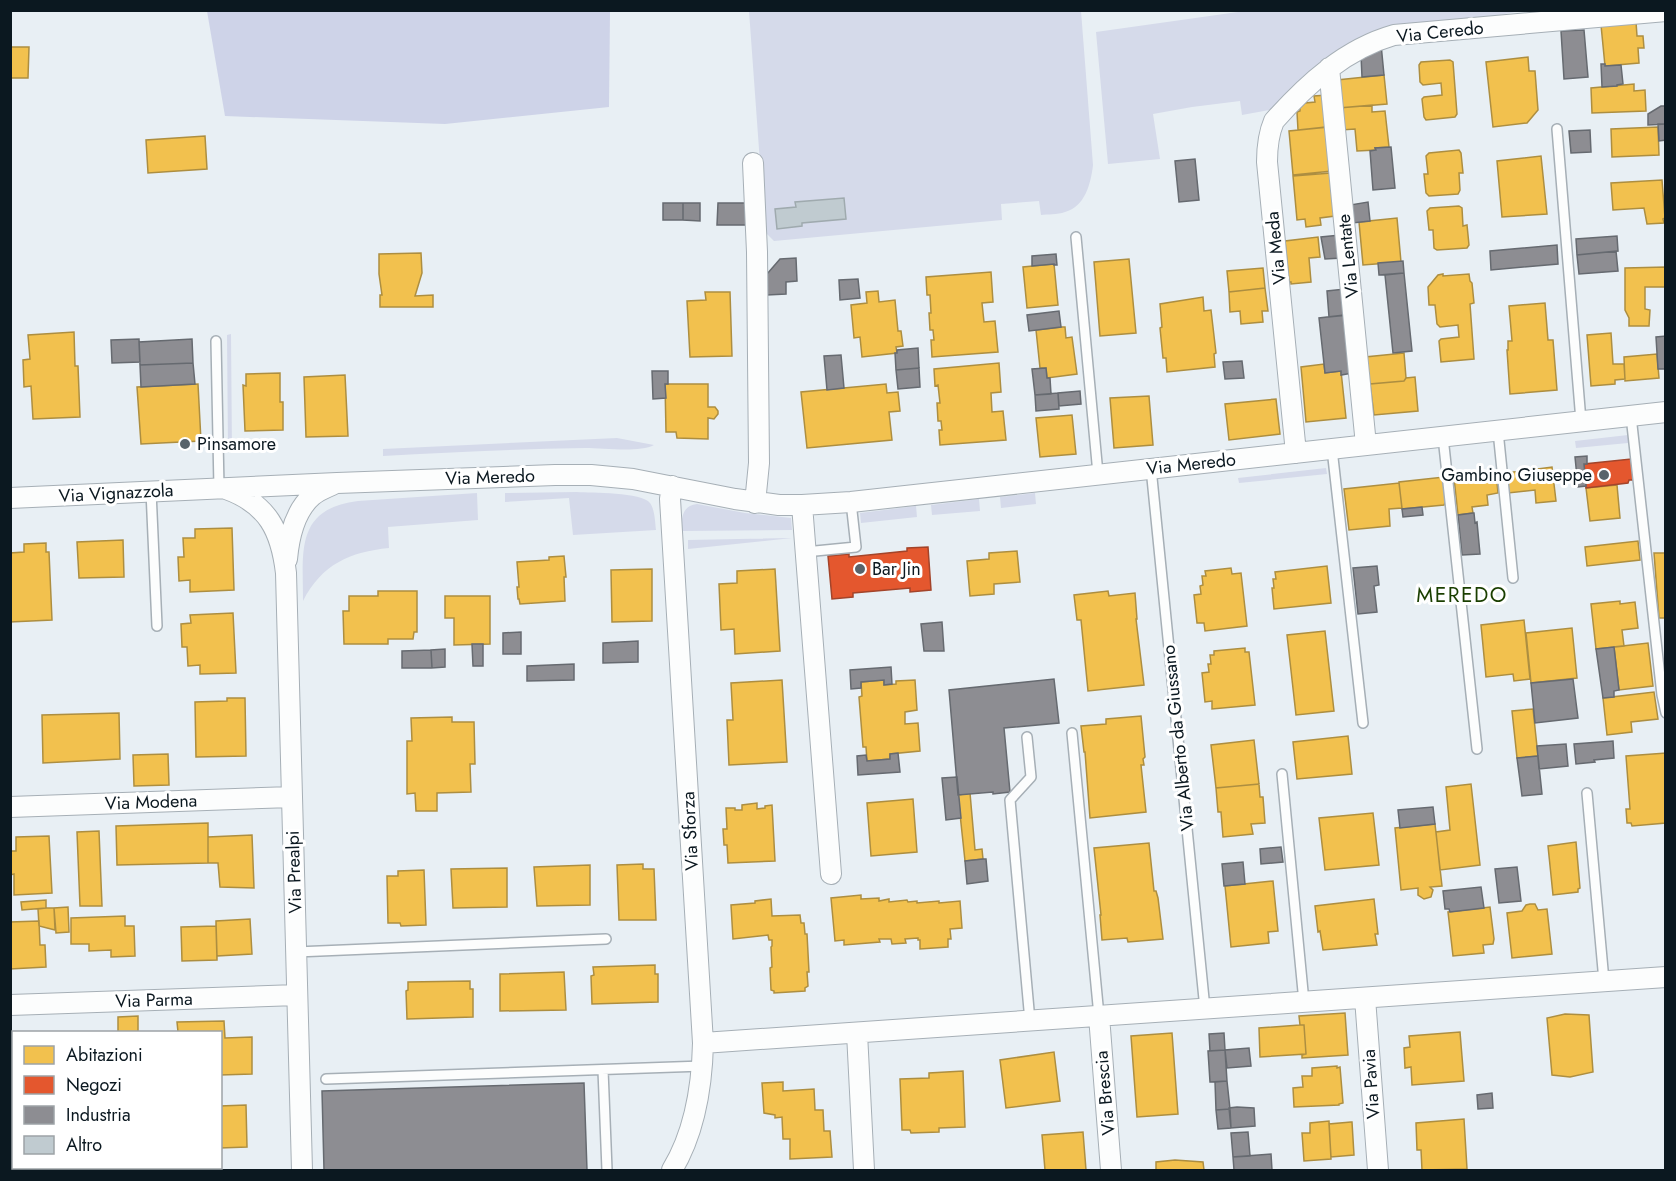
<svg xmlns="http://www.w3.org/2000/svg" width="1676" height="1181" font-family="Jost,sans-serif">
<rect width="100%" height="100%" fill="#e8eff4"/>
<path fill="#d5daea" d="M749 11H1081L1093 165C1091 183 1085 207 1065 212 1057 215 1048 214 1041 215L1039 201 1001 204 1002 220 774 241 765 232Z
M1245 11H1520L1484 18 1419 24 1275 109 1242 115 1240 101 1192 107 1153 114 1160 159 1108 164 1096 32Z
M231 334 232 453H231L228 448 227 335Z
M1628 435V443L1576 448 1575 441Z
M617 438 654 445C639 453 604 448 585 448 518 449 450 452 383 456V449Z
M1326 468 1327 474 1239 483 1238 478Z
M577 492C591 493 642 492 650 503 655 510 655 522 656 530L573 535 569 498 505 502V493Z
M477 493 478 520 388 527 389 548C350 552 322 564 303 601 303 551 295 509 358 501Z
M1035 493 1036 504 1001 508 1000 497Z
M979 499 980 511 932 515 931 505Z
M697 504 745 513 791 518 792 530 682 531C681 518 682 506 697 504Z
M916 506 917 517 861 523 860 513Z
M792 538 688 549V540Z"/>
<path fill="#ced3e8" d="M207 11H610L609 107 445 124 225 116Z"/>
<path fill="#f2c14e" stroke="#ad8e40" stroke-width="1.5" d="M1636 22 1637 36H1643L1644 48H1638L1639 63 1605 66 1601 25Z
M10 47H29L28 78H10Z
M1528 57 1529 71H1535L1538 110 1527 123 1493 127 1486 62Z
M1450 60 1453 62 1457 114 1455 117 1426 120 1424 117 1422 99 1424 97 1442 95 1441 83 1423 85 1420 82 1419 65 1421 62Z
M1384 75 1387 104 1339 108 1337 80Z
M1634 84V91L1645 90 1646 111 1592 113 1591 88Z
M1327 95 1326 127 1298 130 1297 112 1300 111V108L1305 103 1315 102 1314 96Z
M1372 105V112L1385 111 1389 147 1375 148 1376 150 1357 151 1355 129 1341 130 1339 108Z
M1329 127 1332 171 1293 175 1289 131Z
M1658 127 1659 155 1612 157 1611 129Z
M205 136 207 169 148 173 146 140Z
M1459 150 1461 153 1463 173H1459L1460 190 1458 194 1429 196 1426 193 1424 174H1428L1426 156 1429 153Z
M1541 156 1547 214 1502 217 1497 161Z
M1331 173 1335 216 1320 218 1321 225 1306 227 1305 219 1297 220 1293 176Z
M1662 180 1665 218 1663 219 1664 223 1647 224 1644 208 1613 210 1611 183Z
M1459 206 1462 208 1463 226 1467 225 1469 245 1467 248 1437 250 1434 248 1433 230H1429L1427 211 1430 208Z
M1397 218 1401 262 1363 265 1359 222Z
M1318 237 1320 257 1309 258 1311 282 1291 284V282H1289L1285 241Z
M421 253 422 273 415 296 433 295V307H380V295H382L379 274V254Z
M1129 259 1136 333 1100 336 1094 262Z
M1054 264 1058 305 1027 308 1023 267Z
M1666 267V287H1645V309L1650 310 1649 326H1629V318L1625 310V268Z
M1263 268 1265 288 1229 292 1227 271Z
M991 272 993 302 982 303 984 322 995 321 998 352 932 357 931 340H934L933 330H930L929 313H931L930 295H927L926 277Z
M1443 274V276L1469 274 1470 281 1472 283 1474 303 1470 304 1474 359 1441 362 1439 341 1441 339 1459 337 1458 325 1440 327 1437 324 1435 305H1429L1428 287 1438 275Z
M1265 288 1268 311H1262L1263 322 1241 324 1240 311 1230 312 1229 292Z
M878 291 879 302 895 300 898 331H901L903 346 896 347 897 353 862 357 860 337 854 338 851 305 867 303 866 292Z
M705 292H730L732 356 690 357 687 301 706 300Z
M1203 297 1204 311 1211 310 1216 353 1214 354 1215 367 1167 372 1166 358H1163L1160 328 1162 327 1160 304Z
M1545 303 1548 340H1553L1557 390 1510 394 1507 350H1508V341H1512L1509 306Z
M1061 327H1065L1066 338 1072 337 1077 374 1047 378 1046 368H1040L1036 330Z
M74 332 75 366H78L80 417 33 419 31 386 24 387 23 360 30 359 28 335Z
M1611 333 1613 364H1624L1625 379 1615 380V384L1591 386 1587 335Z
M1404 353 1406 378 1404 381 1370 384V386L1366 387 1365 357Z
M1657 354 1659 378 1625 381 1624 357Z
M999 363 1001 392 991 393 992 412 1003 411 1006 440 940 445 939 430H942L941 421H938L937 403H940L938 385 935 386 934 369Z
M1324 364 1325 373 1341 371 1346 418 1306 422 1301 367Z
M280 373V402H283V430L245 431 243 385 246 386V374Z
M345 375 348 436 306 437 304 377Z
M1415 377 1418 411 1374 415 1370 384 1404 381 1406 378Z
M198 384 201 441 141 444 137 387Z
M665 384H708V407H715L718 411V414L714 419 708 418V439L677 438 676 432H666Z
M886 384 887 393 898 392 900 411 889 412 892 440 807 448 801 392Z
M1149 396 1153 445 1114 448 1110 398Z
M1276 399 1280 434 1229 440 1225 404Z
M1072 415 1076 454 1040 457 1036 418Z
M1552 467 1556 501 1536 503 1535 490 1508 493 1506 473Z
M1496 473 1498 493 1487 495 1488 505 1472 507 1473 513 1458 515 1454 478Z
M1444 477 1446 500 1444 505 1402 509 1399 482Z
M1399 483 1402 508 1389 509 1390 526 1349 530 1344 489Z
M1617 485 1620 518 1590 521 1586 488Z
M232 528 234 590 190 592V580L179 581 178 557H184L183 538H195V529Z
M123 540 124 577 79 578 77 542Z
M1638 541 1640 560 1587 566 1585 547Z
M46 543V552H49L52 620 10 622V553L24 552V544Z
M1017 551 1020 582 994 584V594L970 596 967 561 989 559V553Z
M1654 553H1666V618H1659Z
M564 556 566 577H564L565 601 520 604 519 599H518L517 587H519L517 562 549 560V557Z
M1327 566 1331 603 1274 609 1272 588H1274L1273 579H1276L1275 572Z
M1231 568 1232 574 1241 573 1247 626 1205 631 1204 623H1197L1194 595 1201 594 1200 586 1203 585 1202 576H1206L1205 571Z
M652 569V621L612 622 611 570Z
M775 569 780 651 735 654 734 629 721 630 719 584 737 583V571Z
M378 591H417V632H414L413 639H388V644H344L343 611H349V596H378Z
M1108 591 1109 596 1135 593 1137 619H1136L1144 685 1088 691 1081 620H1077L1074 595Z
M445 596H490V644L454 645V618H445Z
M1620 601V604L1635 602 1638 628 1622 630 1624 646 1596 649 1591 604Z
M233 613 236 673 200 674V665L188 666 187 647H182L181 624 191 623 190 615Z
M1524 620 1530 679 1514 681 1513 674 1486 677 1481 625Z
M1572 628 1577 678 1531 683 1526 633Z
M1325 631 1334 711 1296 715 1287 635Z
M1648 643 1653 686 1619 690 1614 647Z
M1245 648V652H1249L1255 705 1212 709V701L1205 702 1202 673 1209 672 1208 664H1211L1210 655H1214V651Z
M782 680 787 762 729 765 727 720H733L731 683Z
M884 680V685L896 684V681L915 680 917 710 905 712V724L918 723 920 751 890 754V759L867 761 866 747H863L859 697 862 696 861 682Z
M1654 692 1658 719 1631 722 1632 732 1607 735 1603 698Z
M227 698H245L246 756 196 757 195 702 227 701Z
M1533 709 1538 756 1517 758 1512 711Z
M119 713 120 759 43 763 42 715Z
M1141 716 1145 757 1143 759 1144 765H1141L1146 812 1090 818 1085 752H1084L1081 726 1106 724V719Z
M452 717V722H474L475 764H470L471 792 437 793V811H416L415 793 407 794V741H412L411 718Z
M1348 736 1352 774 1297 779 1293 742Z
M1254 740 1259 784 1216 788 1211 745Z
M1666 753V823L1632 826 1631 823H1627L1626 809H1630L1626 756Z
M168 754 169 785 134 786 133 755Z
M1259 784 1260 797H1263L1265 823 1251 824 1253 834 1223 837 1221 812H1218L1216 788Z
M1471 784 1480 865 1440 870 1436 832 1450 830 1446 787Z
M970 793 975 850 982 849 983 859 965 861 958 795Z
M913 799 917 852 871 856 867 803Z
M757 803V809L765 808V806L772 805 775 861 728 863 727 845H724L723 829H727L726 808H735V810H742V805Z
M1373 813 1379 865 1325 870 1319 818Z
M208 823V863L117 865 116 826Z
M1435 824 1442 886 1430 887 1433 890 1431 897 1424 899 1418 895V888L1401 890 1395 828Z
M99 831 102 906H80L77 832Z
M252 835 254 888 220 887 218 863H208V837Z
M49 836 52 893 14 895V874L10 875V851H16V837Z
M1576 842 1580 888 1578 889V892L1553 895 1548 846Z
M1149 843 1154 891H1156L1158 898 1163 939 1128 942 1127 938 1102 940 1100 915H1101L1094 848Z
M643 864V869H654L656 920H619L617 865Z
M590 865V905L537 906 534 867Z
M507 868V907L453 908 451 869Z
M424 870 426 925 401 926 400 923H388L387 876H398V871Z
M1273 881 1278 931 1268 932 1269 943 1231 947 1225 886Z
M861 895V899L879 898V901L889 899V902L907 900 908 902 917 901V903L939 901V903L960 901 962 928 950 929 951 939H948V947L920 949V940H918V938L905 939 906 943 892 944 891 939H879L880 942 844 945V940L835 941 831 898Z
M771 899 772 916 800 915 801 923H804L805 934H807L809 972H807L808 986 805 988V991L774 993V991L771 990 770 968 772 967 771 947 772 946V940H769L768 935 733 939 731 905 755 903V901Z
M1374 899 1378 934H1375L1377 945 1323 950 1320 931 1318 932 1315 906Z
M46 900V908L22 910 21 902Z
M1530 904H1535L1538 910 1547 909 1552 954 1512 958 1507 913 1522 911 1526 905Z
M68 907 69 932 56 933 54 908Z
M1490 907 1494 939 1493 944 1483 945 1484 953 1453 956 1448 912Z
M46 908H54L55 930 39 926 38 909Z
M125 916V926H134L135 956 111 957V950L89 951V944H71V918Z
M250 919 252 954 217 956 216 921Z
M250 919 252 954 217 956V960L182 961 181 927 216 926V921Z
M39 921 40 945H45L46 967 10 969V922Z
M216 926 217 960 182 961 181 927Z
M655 965V974H658V1002L592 1004 591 976 594 975 593 967Z
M564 972 566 1010 500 1011V974Z
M470 981V989H473V1017L407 1019 406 991 408 990V982Z
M1345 1013 1348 1055 1302 1058V1055L1306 1054 1304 1025H1300L1299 1016Z
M1565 1014 1589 1015 1593 1072 1570 1077 1552 1075 1547 1018Z
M138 1016V1032H118V1017Z
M224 1021 225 1038 252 1037V1074L220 1075V1032H178L177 1022Z
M1300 1025H1304L1306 1054 1260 1057 1259 1028Z
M1460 1032 1464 1081 1412 1085 1411 1067 1405 1068 1404 1048 1410 1047 1409 1036Z
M1172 1033 1178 1114 1137 1117 1131 1036Z
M1054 1052 1060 1101 1006 1108 1000 1060Z
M1337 1066V1068L1340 1067 1343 1103 1339 1104V1105L1294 1107 1293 1088 1303 1087 1302 1076H1312V1068Z
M963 1071 965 1127 939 1128V1132L911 1133 910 1130H902L900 1079 929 1078V1073Z
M783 1082V1091L814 1089 815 1110H823L824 1131H830L832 1157 790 1159V1139H783L782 1117 775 1118V1115L764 1113 762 1083Z
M246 1105 247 1147 220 1148V1106Z
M10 1112H14V1156H10Z
M1464 1119 1467 1169 1422 1170 1421 1150H1417L1416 1123Z
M1329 1121 1331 1159 1304 1161 1302 1133H1310V1123Z
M1351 1122H1352L1354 1155 1331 1157 1329 1124Z
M1083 1132 1086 1170H1045L1042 1135Z
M1175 1160 1203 1162 1204 1170H1156V1162Z"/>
<path fill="#e4572e" stroke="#a3442a" stroke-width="1.5" d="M1631 459 1633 480H1629L1628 483 1586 488 1584 464Z
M928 547 931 590 910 592V588L853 593V597L832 599 828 556 849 554V557L907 551V548Z"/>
<path fill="#8d8d92" stroke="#666a70" stroke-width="1.5" d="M1584 30 1588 77 1564 79 1561 31Z
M1381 44 1384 75 1362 77 1361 55Z
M1601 64H1605V66L1621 65 1623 84 1617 85V86L1602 87Z
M1661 106H1666V124L1648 125V114Z
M1658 124H1666V140L1659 141Z
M1590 130 1591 152 1571 153 1569 131Z
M1391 147 1395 188 1373 190 1370 151 1376 150 1375 148Z
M1195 159 1199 200 1179 202 1175 161Z
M1368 202 1370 221 1352 223 1350 205Z
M663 203H683V220H663Z
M683 203H700V221L683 220Z
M718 203H747V225H717Z
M1340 235 1342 258 1325 259 1321 237Z
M1617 236 1618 251 1577 255 1576 239Z
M1557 245 1558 264 1491 270 1490 251Z
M1616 251 1618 271 1579 274 1577 255Z
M1056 254 1057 265H1054V264L1032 266V256Z
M796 258 797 281 786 282V294L767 295V274L780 259Z
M1403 261 1404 273 1379 275 1378 263Z
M1404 273 1412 351 1393 353 1385 275Z
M858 279 860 298 840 300 839 280Z
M1345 289 1348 315 1329 317 1327 291Z
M1059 311 1061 327 1029 331 1027 315Z
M1344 315 1353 373 1341 375V371L1325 373 1319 318Z
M1666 336V369H1658L1656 337Z
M139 339 140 362 112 363 111 340Z
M192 339 193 363 140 365 139 342Z
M918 348 919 368 896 370 895 353H897V350Z
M841 355 844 388 827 390 824 356Z
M1242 361 1244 378 1225 379 1223 362Z
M193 363 195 384 141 387 140 365Z
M919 368 920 387 898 389 896 370Z
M1046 368 1047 378H1050L1051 394 1035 395 1032 369Z
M652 371H668V384H665L666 398 653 399Z
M1080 391 1081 404 1059 406 1058 393Z
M1058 393 1059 409 1036 411 1035 395Z
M1587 456V464H1584L1586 486 1578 487 1575 457Z
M1422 507 1423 515 1403 517 1402 509Z
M1473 513H1474L1475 523 1477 522 1480 554 1462 555 1458 515Z
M1377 566 1379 585 1374 586 1377 612 1358 614 1353 568Z
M942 622 944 651H924L921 624Z
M521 632V654H503V633Z
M638 641V662L603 663V643Z
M472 644H483V666H473Z
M1614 647 1619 690 1614 691V697L1603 698 1596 649Z
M445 649V667L432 668 431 650Z
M431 650 432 668H402V651Z
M574 664V680L527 681V666Z
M891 667 892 684 884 685V680L861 682V688L851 689 850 670Z
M1054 679 1059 723 1004 728 1010 792 993 794V792L958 795 949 690Z
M1573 679 1578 718 1535 723 1531 683Z
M1613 741 1614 758 1594 760 1595 762 1576 764 1574 744Z
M1566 744 1568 766 1539 769 1537 746Z
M898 753 900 772 858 775 857 756 866 755 867 761 890 759V754Z
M1538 756 1542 794 1522 796 1517 758Z
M957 777 961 818 946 820 942 778Z
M1433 807 1435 824 1400 828 1398 810Z
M1281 847 1283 862 1261 864 1260 849Z
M983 859H986L988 881 967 884 965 861Z
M1243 862 1245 884 1224 886 1222 864Z
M1517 867 1521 901 1499 903 1495 869Z
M1481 887 1484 908 1450 912 1449 909H1445L1443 891Z
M1224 1033 1225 1050 1210 1051 1209 1034Z
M1249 1048 1251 1066 1227 1068 1225 1050Z
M1225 1050 1227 1081 1210 1082 1208 1051Z
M1227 1081 1230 1109 1216 1110 1215 1082Z
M584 1083 587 1170H324L322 1091Z
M1492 1093 1493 1108 1478 1109 1477 1095Z
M1237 1107 1254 1108 1255 1126 1231 1128 1229 1108Z
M1230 1109 1231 1128 1218 1129 1216 1110Z
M1248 1132 1250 1156 1233 1157 1231 1133Z
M1271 1154 1272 1170H1234L1233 1157Z"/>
<path fill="#c0cbd0" stroke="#9faaae" stroke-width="1.5" d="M844 198 846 219 802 223V226L777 229 775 209 796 207 795 202Z"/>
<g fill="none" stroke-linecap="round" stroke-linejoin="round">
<defs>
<path id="lane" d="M1557 129 1581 421
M1076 237 1098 474
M216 341 219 488
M1631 416 1662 695 1666 713
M1498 431 1513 578
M1443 437 1477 749
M1332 449 1363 723
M1151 468 1205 1009
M151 491 157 626
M805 552 856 547 851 502
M1072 733 1099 1016
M1027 737 1031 777 1010 800 1030 1021
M1282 774 1304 1002
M1587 793 1604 981
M296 952 606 939
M603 1070 607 1170
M326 1079 703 1066"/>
<path id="street" d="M1329 68 1366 445
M753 163 757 252 759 463 755 503
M1296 453 1267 162C1267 147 1268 135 1274 121 1307 84 1345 49 1394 35L1666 11
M672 486 670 499 703 1043C702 1088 695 1132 672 1170
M226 489C268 504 281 531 286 573L302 1170
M10 498 337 483 555 475H591L633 479 735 499 779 505H802L851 502 1666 412
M802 505 831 874
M287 559C289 537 295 511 312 496 319 490 326 488 334 484
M10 807 292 797
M1365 998 1378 1170
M10 1005 297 995
M1099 1016 1111 1170
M857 1033 864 1170
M703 1043 1666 977"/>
</defs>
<use href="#lane" stroke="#a6afb6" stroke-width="12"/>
<use href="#street" stroke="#a6afb6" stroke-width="22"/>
<use href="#lane" stroke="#fcfdfd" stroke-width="9"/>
<use href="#street" stroke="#fcfdfd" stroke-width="20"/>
</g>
<g fill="#58636a" stroke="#fff" stroke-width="2">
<circle cx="185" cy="444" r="6"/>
<circle cx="1604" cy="475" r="6"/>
<circle cx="860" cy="569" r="6"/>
</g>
<g text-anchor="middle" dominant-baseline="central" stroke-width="6" stroke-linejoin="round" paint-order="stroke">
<g font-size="18" fill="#0b1820" stroke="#fff">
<text transform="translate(1440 32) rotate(-6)">Via Ceredo</text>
<text transform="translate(1276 248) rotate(-96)">Via Meda</text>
<text transform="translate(1348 256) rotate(-96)">Via Lentate</text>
<text transform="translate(1191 464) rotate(-6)">Via Meredo</text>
<text transform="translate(490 477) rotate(-2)">Via Meredo</text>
<text transform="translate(116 493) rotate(-3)">Via Vignazzola</text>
<text transform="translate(1178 738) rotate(-96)">Via Alberto da Giussano</text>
<text transform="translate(151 802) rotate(-2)">Via Modena</text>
<text transform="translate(690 831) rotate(-93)">Via Sforza</text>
<text transform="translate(294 872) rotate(-92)">Via Prealpi</text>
<text transform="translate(154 1000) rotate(-2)">Via Parma</text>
<text transform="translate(1371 1084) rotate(-94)">Via Pavia</text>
<text transform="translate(1105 1093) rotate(-95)">Via Brescia</text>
</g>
<g font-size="18" fill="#0b1820" stroke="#fff" text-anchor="start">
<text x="197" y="444">Pinsamore</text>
<text x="1592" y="475" text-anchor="end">Gambino Giuseppe</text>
<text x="872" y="569">Bar Jin</text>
</g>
<g font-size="21" letter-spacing="1.5" fill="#1a3f00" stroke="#fff">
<text x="1462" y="595">MEREDO</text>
</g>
</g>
<rect width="1676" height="1181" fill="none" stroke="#0b1820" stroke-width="24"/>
<rect x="12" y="1031" width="210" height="138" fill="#ffffff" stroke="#9da3a6" stroke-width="1.5"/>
<rect x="24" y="1046" width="30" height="18" fill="#f2c14e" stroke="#9da3a6" stroke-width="1.5"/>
<text x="66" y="1061" font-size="18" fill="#0b1820">Abitazioni</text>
<rect x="24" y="1076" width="30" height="18" fill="#e4572e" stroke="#9da3a6" stroke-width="1.5"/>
<text x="66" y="1091" font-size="18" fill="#0b1820">Negozi</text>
<rect x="24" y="1106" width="30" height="18" fill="#8d8d92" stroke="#9da3a6" stroke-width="1.5"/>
<text x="66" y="1121" font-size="18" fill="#0b1820">Industria</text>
<rect x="24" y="1136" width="30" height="18" fill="#c0cbd0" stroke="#9da3a6" stroke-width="1.5"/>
<text x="66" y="1151" font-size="18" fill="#0b1820">Altro</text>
</svg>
